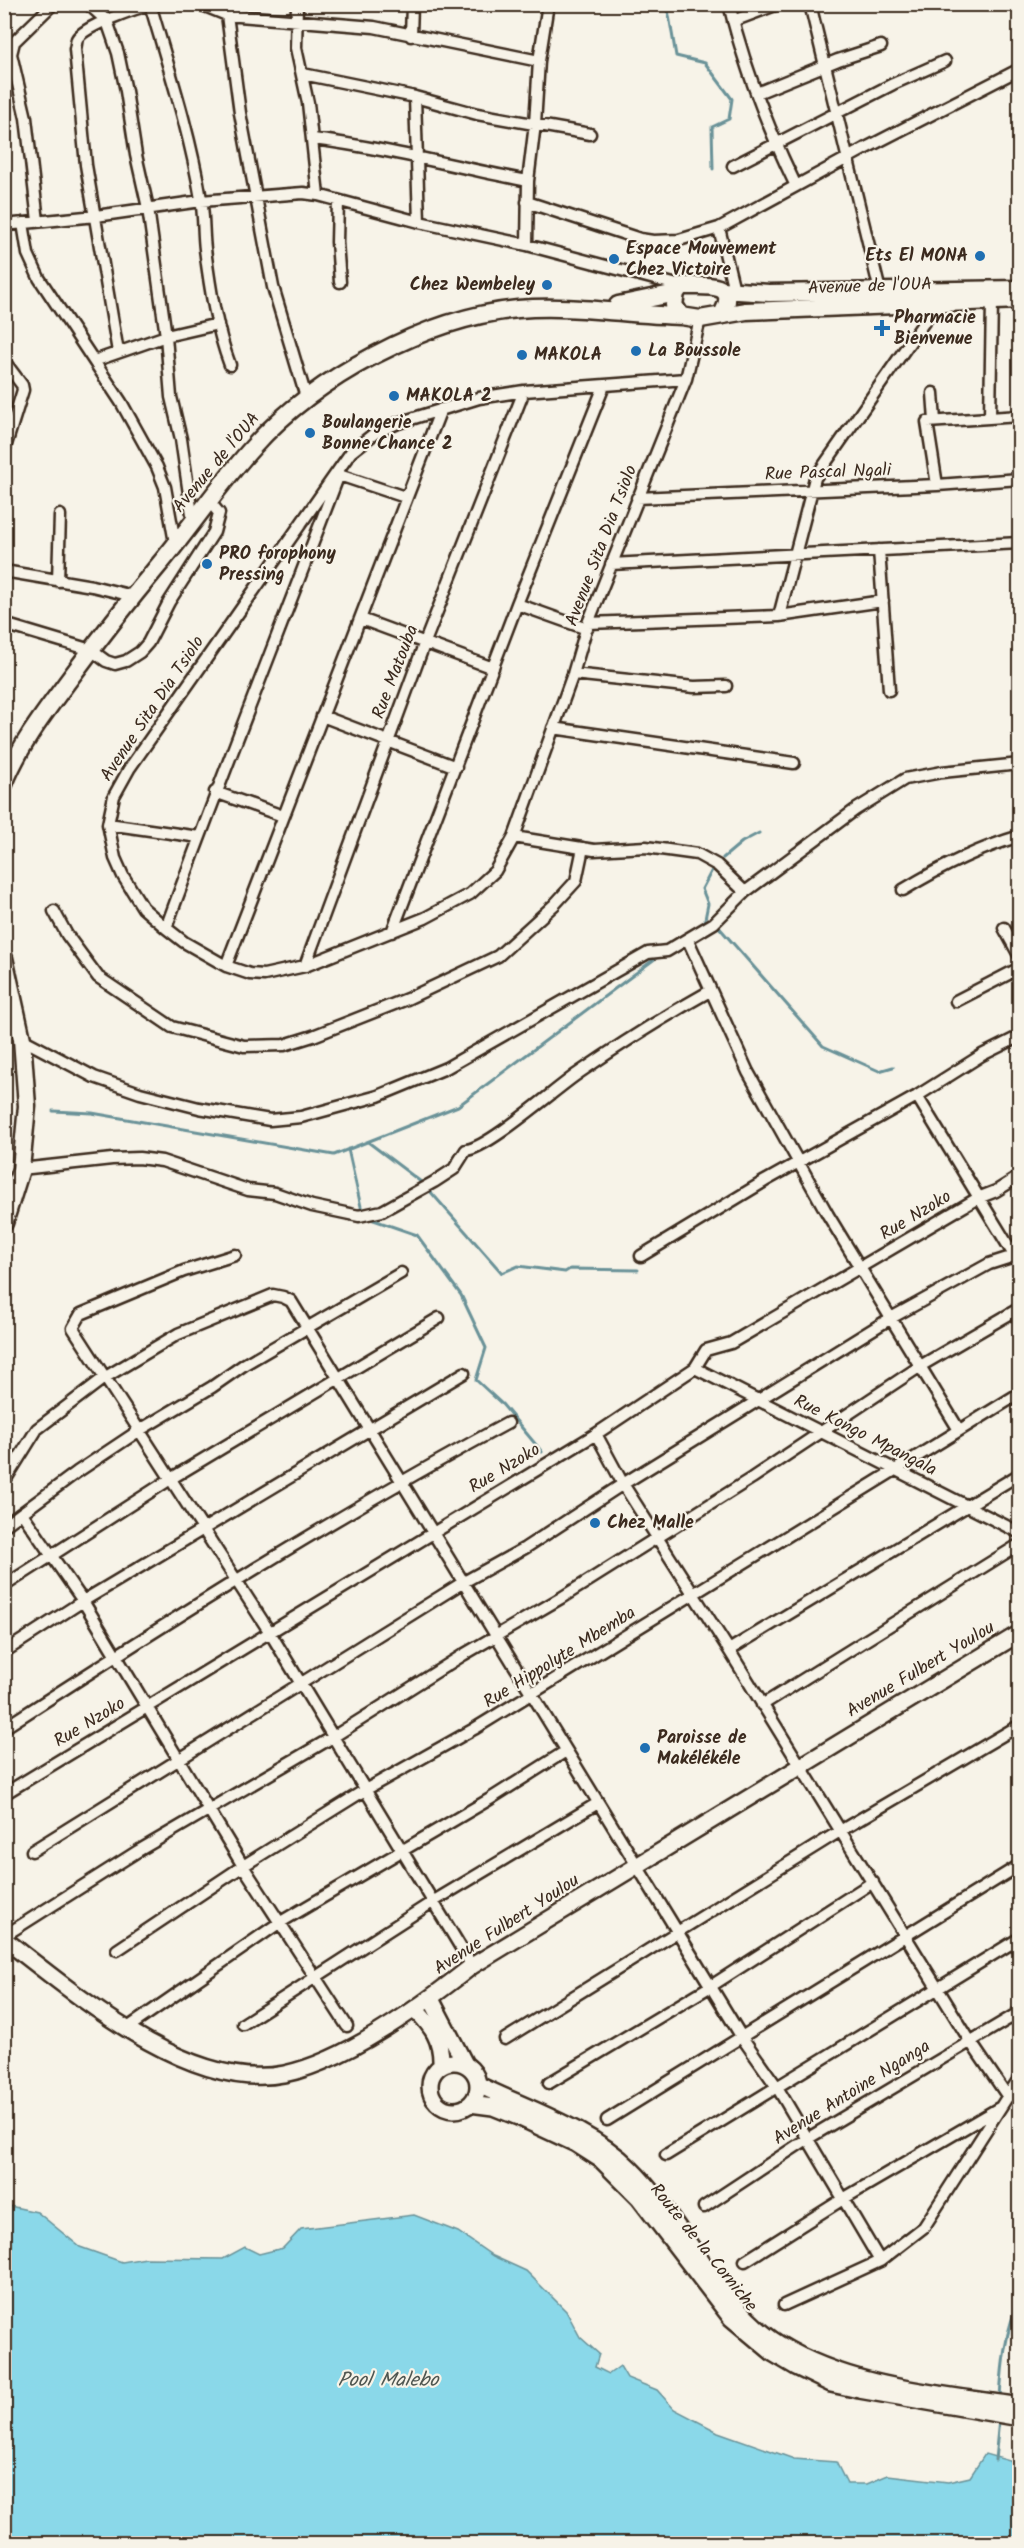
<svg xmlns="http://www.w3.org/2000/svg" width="1024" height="2548" font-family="Kalam,sans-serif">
<rect width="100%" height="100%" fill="#f7f3e8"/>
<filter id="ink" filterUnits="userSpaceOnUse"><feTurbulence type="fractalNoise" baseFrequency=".0167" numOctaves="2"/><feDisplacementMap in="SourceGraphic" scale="12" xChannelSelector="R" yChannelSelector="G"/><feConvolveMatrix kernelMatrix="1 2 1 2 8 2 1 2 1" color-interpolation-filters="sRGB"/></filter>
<g filter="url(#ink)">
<path fill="#8ad8e9" stroke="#6a9298" stroke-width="1.5" d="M5 2205 37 2212 80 2247 122 2262 146 2258 223 2259 245 2247 259 2254 283 2248 301 2229 414 2215 458 2232 493 2256 526 2271 566 2311 580 2337 599 2354 595 2367 609 2374 620 2366 627 2378 657 2390 674 2409 718 2432 794 2459 836 2462 847 2484H867L888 2475 948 2482 970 2477 985 2454 1017 2463 1020 2483 1019 2543H5Z"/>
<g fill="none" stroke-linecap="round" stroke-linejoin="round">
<path stroke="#6a9298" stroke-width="3" d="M667 4 676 56 705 63 732 99 729 119 712 127 713 169
M723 858 742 842 759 833
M704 924 708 904 702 889 712 870
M717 925 823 1046 879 1071 893 1067 886 1069
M53 1111 92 1113 334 1155 458 1106 656 958
M368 1142 421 1182
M348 1149 362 1211
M429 1190 502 1273 518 1266 565 1272 570 1269 638 1270
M368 1218 417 1235 461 1295 486 1348 476 1380 502 1404 542 1452
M1000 2397C1002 2366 1005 2329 1020 2300
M995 2460 999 2419"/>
<defs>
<path id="street" d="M88 4 107 21 118 53 126 91 136 155 148 208 166 336 171 397 181 439 193 521
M150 4C169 69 190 133 201 199 204 215 203 233 205 249 210 288 216 328 230 365
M200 4 227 15 374 27 539 61
M297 4 296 48 308 103 318 195
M729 4C744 67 768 128 796 186
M810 4 880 291
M227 15 240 113 273 287 306 397
M733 21 778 4
M411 36 412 4
M303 74 415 97 477 114 590 134
M757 93 838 60 881 46
M415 97 419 222
M313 139C385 148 456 167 528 181
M733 166 893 84 945 61
M338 201 337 242 340 282
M527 202 640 239 653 241 679 240 719 228 864 149 1020 69
M38 221 26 118 11 54 14 42 53 4
M23 223 28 254 39 278 121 402 157 467 165 487 175 543
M4 225 96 216 201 201 303 193 318 195 419 222 527 245 681 286
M719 228 734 290
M527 245 528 181 535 124 539 61 548 4
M118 352 86 165 75 49C76 46 76 42 77 39 84 26 138 7 154 4
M4 361 22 385 23 390 4 451
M94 361 166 336 218 324
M686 379 524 391 479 398 398 423 375 433 351 452 129 769 114 796 108 824 115 858 123 876 143 908 166 928 184 942 226 966 250 974 264 975 305 966 425 918 470 894 495 871 514 837 573 674 588 623 686 379 700 319
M933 393 935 421
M990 416 992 301
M339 475 405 497
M937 485 927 422 1020 416
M637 498 937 485 1020 479
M879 550 889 690
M611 564 1020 543
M4 571 92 586 133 596
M58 581 60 515
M517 604 587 629
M779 616 815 478 936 305
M361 619 493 668
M588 623 779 616 883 601
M4 624 91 650 106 661 115 664 126 661 140 652 148 643 169 602 214 532 219 513 209 501
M573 674 694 687 726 686
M322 716 456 767
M553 728 794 763
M215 792 283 816
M108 824 199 837
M514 837 594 850 646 847 697 854 717 865 745 892
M903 890C939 868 979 848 1020 836
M54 911 67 935 98 977 172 1027 244 1046 284 1045 313 1036 407 999 498 956 554 905 576 881 583 848
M166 928C221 777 281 628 338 477
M1004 928 1020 957
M392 932 517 604 604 386
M688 940 748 1072 828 1215 959 1430
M226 966 441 409
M305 966 425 642 524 391
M956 1001 1020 968
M22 1039 94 1077 140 1093 199 1108 270 1120 301 1117 378 1096 446 1068 648 953 667 951 714 923 745 892 855 810 905 779 942 772 1020 764
M917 1096 1020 1265
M21 1169 112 1159 139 1158 162 1161 248 1190 275 1193 312 1206 359 1216 382 1211 434 1182 454 1169 466 1150C489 1148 556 1088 580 1072 622 1043 665 1016 710 991
M235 1255 184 1271 81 1314 73 1328 269 1631 472 1966
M641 1256 765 1181 917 1096 982 1055 1020 1036
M695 1368 1020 1533
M596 1434 623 1484 729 1650 970 2041 1008 2097
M4 1482 37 1429 104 1378 178 1334 273 1295 283 1297 291 1301 677 1931 741 2036 777 2087 880 2261
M22 1513 83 1601 243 1866 347 2026
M4 1526 77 1472 140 1430 212 1387 245 1364 401 1273
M4 1586 172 1478 439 1318
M729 1650 1020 1474
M4 1652 83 1601 464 1373
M762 1705 1020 1544
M4 1728C169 1621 335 1516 508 1423
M4 1794 596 1434 695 1368 706 1350 731 1343 978 1198 996 1191 1020 1176
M32 1851 462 1583 525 1548 623 1484 891 1318 989 1264 1014 1256 1020 1251
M4 1936 138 1851 333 1737 463 1655 561 1598 752 1478 922 1365 1020 1308
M117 1950 243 1866 365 1790 474 1729 1020 1393
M243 2024 434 1901 598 1803
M126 2029 279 1923 490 1799 566 1751
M505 2039 840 1831 1020 1725
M549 2083 711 1986 873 1882
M607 2120 1020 1865
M666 2155 1020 1938
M704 2207 807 2139 1020 2012
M745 2261 843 2199 999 2108
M784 2305 880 2261 924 2227 1020 2077"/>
<path id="secondary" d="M4 1939C74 1993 190 2093 284 2074 344 2062 424 2004 472 1966L1020 1633
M431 1999 465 2064
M415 2009C432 2027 442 2039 441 2065
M430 2086a24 24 0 1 1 48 0a24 24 0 1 1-48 0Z
M479 2085C528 2109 591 2129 630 2168 682 2218 718 2307 779 2344 851 2388 938 2393 1020 2406
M470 2104 493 2107 518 2117 576 2144 601 2160 639 2198 731 2318 774 2354 796 2367 831 2384 859 2390 1020 2418"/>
<path id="primary" d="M723 290 769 293 1020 289
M618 305 676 293
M722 314C742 279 699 287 681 286L676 293 674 305 681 316 700 319 746 311 1020 300
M4 784C20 744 46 711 71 677 99 639 128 602 158 566 191 527 219 484 254 446 316 377 426 318 518 309 573 304 627 315 681 316
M4 958 22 1039 27 1106 21 1169 4 1223"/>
</defs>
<use href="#street" stroke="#3b2a1e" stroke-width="15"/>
<use href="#secondary" stroke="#3b2a1e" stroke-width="20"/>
<use href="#primary" stroke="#3b2a1e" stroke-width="21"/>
<use href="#street" stroke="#f7f3e8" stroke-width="10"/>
<use href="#secondary" stroke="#f7f3e8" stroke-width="15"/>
<use href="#primary" stroke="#f7f3e8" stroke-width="16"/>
</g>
</g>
<g fill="#1f6fb2" stroke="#f7f3e8" stroke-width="2">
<circle cx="980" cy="256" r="6"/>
<circle cx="614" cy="259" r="6"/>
<circle cx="547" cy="285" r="6"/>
<path d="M879 319h6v6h6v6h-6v6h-6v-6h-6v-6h6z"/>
<circle cx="636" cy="351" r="6"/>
<circle cx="522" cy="355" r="6"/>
<circle cx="394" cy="396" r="6"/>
<circle cx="310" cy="433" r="6"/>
<circle cx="207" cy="564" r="6"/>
<circle cx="595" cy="1523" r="6"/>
<circle cx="645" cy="1748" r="6"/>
</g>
<g text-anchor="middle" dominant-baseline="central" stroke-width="4.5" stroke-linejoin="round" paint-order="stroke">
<g font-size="18" font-weight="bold" fill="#3b2a1e" stroke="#f7f3e8" text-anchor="start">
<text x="626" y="249">Espace Mouvement<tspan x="626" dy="21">Chez Victoire</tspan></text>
<text x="968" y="256" text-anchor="end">Ets El MONA</text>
<text x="535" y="285" text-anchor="end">Chez Wembeley</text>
<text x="894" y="318">Pharmacie<tspan x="894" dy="21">Bienvenue</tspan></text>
<text x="648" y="351">La Boussole</text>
<text x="534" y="355">MAKOLA</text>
<text x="406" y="396">MAKOLA 2</text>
<text x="322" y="423">Boulangerie<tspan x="322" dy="21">Bonne Chance 2</tspan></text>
<text x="219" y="554">PRO forophony<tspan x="219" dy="21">Pressing</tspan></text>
<text x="607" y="1523">Chez Malle</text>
<text x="657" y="1738">Paroisse de<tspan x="657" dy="21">Makélékéle</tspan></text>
</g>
<g font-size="18" fill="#3b2a1e" stroke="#f7f3e8">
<text transform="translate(870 287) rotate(-2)">Avenue de l'OUA</text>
<text transform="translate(217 463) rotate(-50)">Avenue de l'OUA</text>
<text transform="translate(828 473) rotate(-2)">Rue Pascal Ngali</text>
<text transform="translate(602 546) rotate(-69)">Avenue Sita Dia Tsiolo</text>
<text transform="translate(396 672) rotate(-69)">Rue Matouba</text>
<text transform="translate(153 709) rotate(-56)">Avenue Sita Dia Tsiolo</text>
<text transform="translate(916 1216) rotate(-31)">Rue Nzoko</text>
<text transform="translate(865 1436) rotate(27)">Rue Kongo Mpangala</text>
<text transform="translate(505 1469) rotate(-31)">Rue Nzoko</text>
<text transform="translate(560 1658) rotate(-32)">Rue Hippolyte Mbemba</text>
<text transform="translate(921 1670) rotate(-31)">Avenue Fulbert Youlou</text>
<text transform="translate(90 1723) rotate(-31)">Rue Nzoko</text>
<text transform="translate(507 1925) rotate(-33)">Avenue Fulbert Youlou</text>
<text transform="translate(852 2093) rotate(-32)">Avenue Antoine Nganga</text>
<text transform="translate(703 2248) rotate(51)">Route de la Corniche</text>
</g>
<g font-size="20" font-style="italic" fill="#4f5651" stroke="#f7f3e8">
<text x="388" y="2381">Pool Malebo</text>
</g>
</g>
<rect width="1024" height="2548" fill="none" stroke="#f7f3e8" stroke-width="24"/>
<rect x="12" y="12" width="1000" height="2524" fill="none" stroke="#3b2a1e" stroke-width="2" filter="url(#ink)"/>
</svg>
